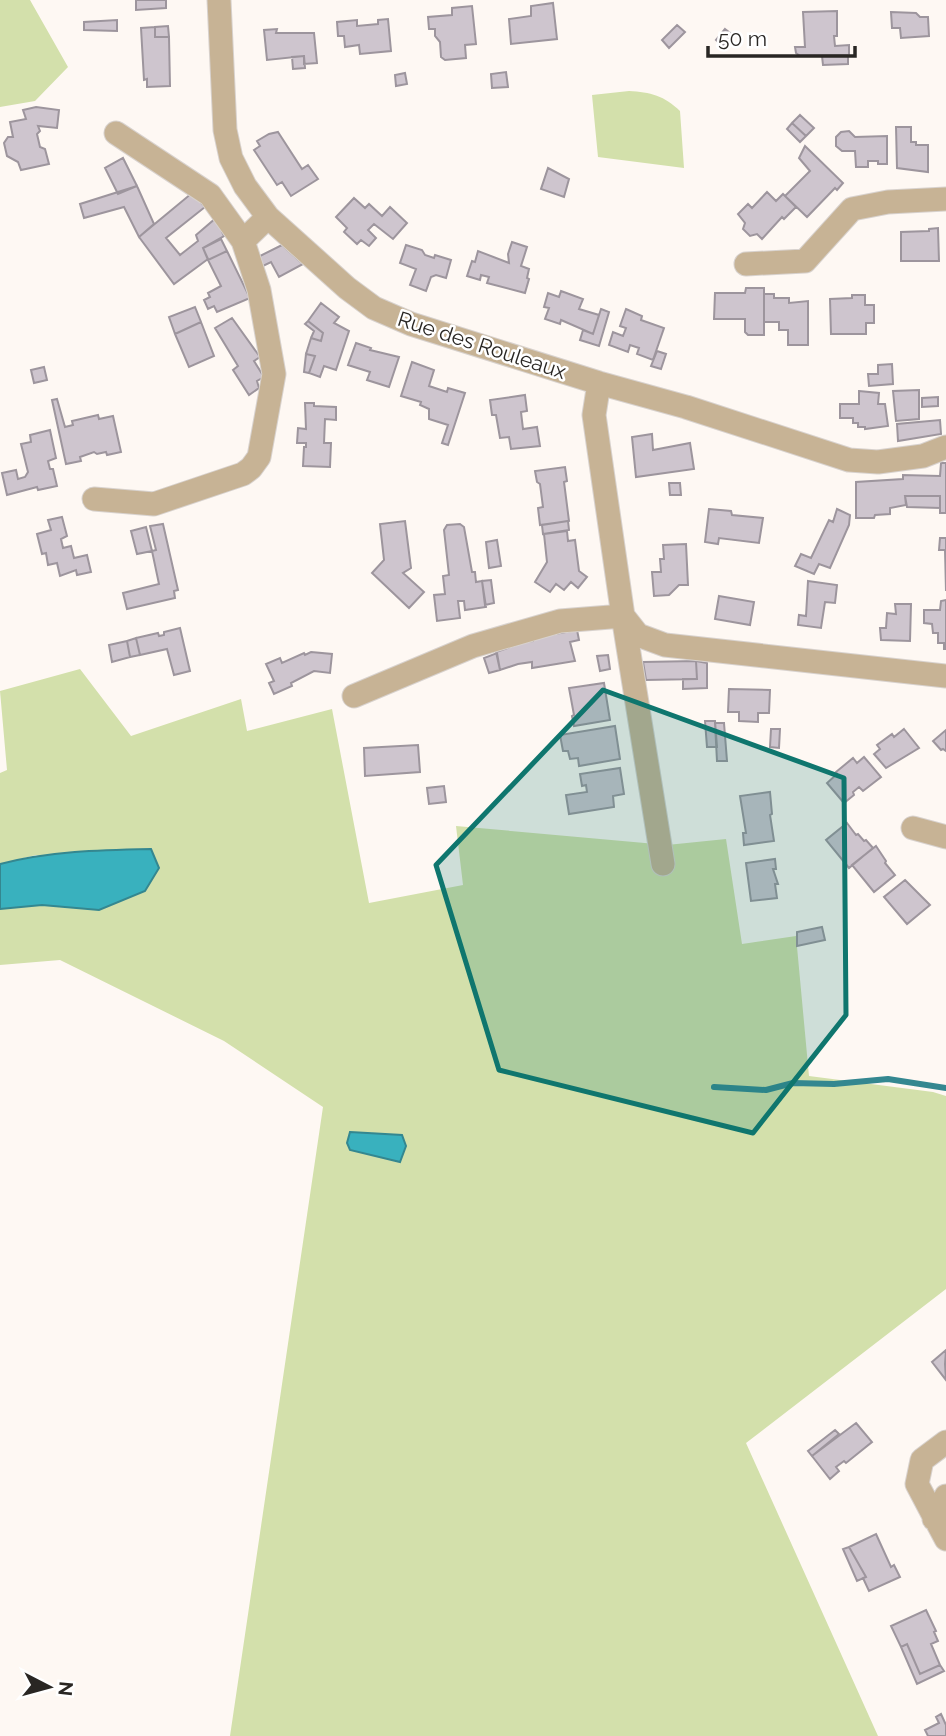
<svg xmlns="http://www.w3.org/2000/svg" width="946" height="1736" font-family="Raleway,sans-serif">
<rect width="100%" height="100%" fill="#fef8f3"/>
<path fill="#d3e0ab" d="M0 0H30L68 67 35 101 0 107Z
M629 91C650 92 665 96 680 111L684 168 598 157 592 95Z
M80 669 131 736 241 699 247 731 332 709 369 903 463 885 456 826 667 845 726 839 742 944 796 936 809 1076 933 1092 946 1096V1289L746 1443 878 1736H230L323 1107 224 1041 60 960 0 965V909L42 905 99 910 145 891 36 855 0 864V773L7 770 0 691Z"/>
<path fill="#39b1be" stroke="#348790" stroke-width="2" d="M151 849 159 868 145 891 99 910 42 905 0 909V864C50 851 99 850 151 849Z
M350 1132 402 1135 406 1146 400 1162 350 1150 347 1143Z"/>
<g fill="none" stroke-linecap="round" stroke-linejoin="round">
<path stroke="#348790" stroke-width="6" d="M714 1087 766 1090 793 1083 834 1084 888 1079 946 1088"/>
</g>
<path fill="#cec5ce" stroke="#9d959d" stroke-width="2" d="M136 0H166V8L136 10Z
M553 3 557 39 511 44 509 19 531 16V6Z
M472 6 476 44 465 45 466 58 445 60 441 57 440 42 435 36V29H429L428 17 452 15V8Z
M837 11V36H834L835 46 849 45V55L800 56 796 53 795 47H805L803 12Z
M891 12 916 13 920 17H928L929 36 901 38 900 28H892Z
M388 19 391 51 360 54 359 45 345 47 344 36H338L337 22 357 20V26L378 24V20Z
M117 20V31L84 30V22Z
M677 25 685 32 669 48 662 40Z
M168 26 169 37H155V27Z
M155 27V37H169L170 86 147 87V79L144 80 141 28Z
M277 29 276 33H314L317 63 304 64V56L267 60 264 30Z
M725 29 733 35 722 46 716 40Z
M848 55V64L823 65 822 56Z
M304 56 305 68 293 69 292 57Z
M506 72 508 87 492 88 491 74Z
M405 73 407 84 396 86 395 75Z
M36 107 59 110 57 128 38 126 40 131 37 134 40 147 45 149 49 164 21 170 18 162 7 156 4 143 8 137H13L10 122 26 119 23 110Z
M800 115 814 128 806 136 792 123Z
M792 123 806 136 800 142 787 129Z
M896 127H911V142H916V145H928V172L897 168Z
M849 131 855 137 887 136V164H878V161H868V167H856L855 151H842L836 146V137L841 132Z
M278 132 302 169 308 165 318 179 291 196 282 182 277 185 254 150 260 146 257 141 269 134Z
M805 146 843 183 837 190 835 188 807 217 785 196 810 171 799 158Z
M123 158 137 186 118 194 105 168Z
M548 168 569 179 564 197 541 189Z
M137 186 154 224 139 237 124 207 84 218 80 204Z
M767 192 776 201 783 194 796 207 784 219 782 217 762 239 757 234 750 236 743 229 745 223 738 214 748 204 752 208Z
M192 193 205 207 166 238 180 255 198 241 196 235 216 218 224 236 203 248 208 259 174 284 139 237Z
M354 198 365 208 369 204 382 216 390 207 407 223 393 239 374 224 368 230 376 238 369 246 361 240 357 244 344 232 347 228 336 217Z
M938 228 939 261H901V232L929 231V229Z
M221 239 227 251 208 260 203 248Z
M512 242 527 247 521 266 529 269 527 278 529 279 525 293 487 283 489 277 481 275 480 280 467 276 472 261 475 262 478 251 509 263 508 254Z
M282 245 303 264 279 277 271 262 263 266 258 257Z
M406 245 422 250 425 255 434 258 435 255 451 260 446 278 436 275 431 277 426 291 410 285 416 269 400 263Z
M227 251 250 298 217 312 214 306 208 309 204 300 210 297 208 293 221 286 208 260Z
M746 288H764V335H748L745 332V319H714L715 293H745Z
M561 291 583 299 579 309 599 315 593 334 561 320 560 324 545 319 549 308 544 307 548 293 559 297Z
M764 294H774V298H789V303L808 301V345H788V330H779V322H764Z
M852 295H865V305H874V323H866V334H831L830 299 852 298Z
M321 303 339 317 334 323 349 331 336 370 324 366 320 377 309 373 315 356 306 354 311 338 321 341 323 333 308 321Z
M195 307 201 322 175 334 169 317Z
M601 309 609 312 599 346 580 340 583 330 593 334Z
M626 309 642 316 641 320 664 328 653 360 637 354 639 348 630 345 628 352 609 345 613 332 623 336 626 328 620 326Z
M232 318 260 357 254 361 264 377 257 381 259 388 249 395 233 370 238 366 215 328Z
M308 321 323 333 321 341 311 338 314 331 305 324Z
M201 322 214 356 189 367 175 334Z
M356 343 371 348 370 350 399 357 389 387 367 380 370 372 348 365Z
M657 351 666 354 661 369 651 366Z
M306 354 315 356 309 373 304 372Z
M412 362 434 370 429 386 447 392 448 388 465 393 448 445 442 443 448 425 429 419V409L420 405 421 402 401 396Z
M892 364 893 384 869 386 868 374H878V365Z
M44 367 47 380 34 383 31 370Z
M919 390V419L896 421 893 391Z
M859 391 879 393 878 404H885L888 426 865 429V427H858V423H853V418H840V404H859Z
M525 395 527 411 521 412 523 429 537 427 540 446 511 449 509 437 500 438 496 415H492L490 400Z
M938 397V406L922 407V398Z
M57 399 65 427 73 425 72 421 98 415 99 419 113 416 121 452 107 455 106 452 97 454 94 452 80 457 81 461 66 464 52 400Z
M305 403H314V406L336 407V420L325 419 324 443H331L330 467 303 466 304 447H306V443H297L298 428 306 429Z
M940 420 941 434 898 441 897 424Z
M50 430 56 458 48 461 50 469H53L57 486 38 490 37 487 7 495 2 473 16 470 18 479 25 477 28 472 21 444 31 442 30 435Z
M652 434 653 450 690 443 694 469 636 477 632 437Z
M941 463H946V513H940V496H905L906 505 890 508V514L875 515 874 518H856V482L903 479V475L940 476Z
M565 467 567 481 564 482 569 521 540 525 538 508 543 507 540 484 537 482 535 471Z
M669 483H680L681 495H670Z
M905 496H940V508L907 507Z
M709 509 731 511 732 515 763 518 759 543 719 538 718 544 705 542Z
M837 509 850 515 849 525 830 568 819 564 814 574 795 566 801 554 811 558 829 520 833 522Z
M62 517 67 536 61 539 63 548 71 546 74 558 87 555 91 572 77 575 76 570 60 576 57 563 48 565 46 553 42 554 37 534 51 530 48 520Z
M405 521 411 568 403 573 424 592 409 608 372 573 384 560 380 524Z
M568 521 569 530 543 534 542 525Z
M163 524 178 590 174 591 175 598 127 609 123 593 159 584 152 551 156 550 150 526Z
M460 524 464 527 472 572H475L476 582 482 581 486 607 465 610 464 601H458L460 618 437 621 434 595 445 594 443 576 449 575 444 530 447 525Z
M146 527 152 551 137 554 131 531Z
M567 531 568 541 575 540 579 571 587 577 578 588 571 582 564 590 556 584 550 592 535 582 547 562 544 534Z
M940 538H946V591L945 550H939Z
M497 540 501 566 489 568 486 542Z
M686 544 688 585H679L669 595 654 596 652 572H661L660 559H664L663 545Z
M491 580 494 603 485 605 482 581Z
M808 581 837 585 835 603 825 602 821 628 798 625 799 615 806 616Z
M719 596 754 602 750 625 715 619Z
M946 600V649H944V643H938V633H933L932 624 924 623V610H940L941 601Z
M895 604H911L910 641 881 640 880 628H886L887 613 896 614Z
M180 628 190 671 174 675 167 649 140 655 136 638 158 633 159 636 164 635V632Z
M577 630 579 640 570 642 575 661 532 668V662L518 664 500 670 496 652 516 645V642L533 641V638Z
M136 638 140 655 130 657 127 641Z
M127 641 130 657 112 662 109 645Z
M311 652 332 654 330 673 314 671 291 683 292 686 274 694 269 683 274 681 266 664 280 658 282 663 304 653 305 655Z
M497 653 500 670 489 673 484 658Z
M608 655 610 669 600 671 597 656Z
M696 661 707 663V688L683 689V679H697Z
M696 661 697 679 646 680 643 662Z
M604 683 610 720 574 726 572 716 574 715 569 688Z
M729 689 770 690 769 713H758V722L739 721V712H728Z
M705 721H715L717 747H707Z
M715 723H724L727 761H717Z
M615 726 620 759 579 766 578 758 570 759 568 751H563L560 735Z
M771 729H780L779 748 770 747Z
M904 729 919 748 886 768 874 754 880 749 877 745 892 734 894 737Z
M946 730V751L943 749 941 750 933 741Z
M418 745 420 772 365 776 364 748Z
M864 757 881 777 863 791 859 787 853 792 854 795 844 803 827 783 837 774 836 772 853 758 857 763Z
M620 768 624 794 613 796 614 807 569 814 566 795 587 792 586 785 582 786 580 774Z
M444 786 446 802 429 804 427 788Z
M770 792 772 814 770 815 774 841 744 845 743 833H746L740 796Z
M847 823 856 835 858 834 864 841 866 840 873 848 849 868 826 840Z
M876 846 886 861 885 863 895 875 874 892 852 865Z
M775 859 776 869H773L778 884H775L777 898 751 901 746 863Z
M905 880 930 905 907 924 884 897Z
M822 927 825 940 797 946V932Z
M946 1350 945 1364 946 1380 932 1362Z
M856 1423 872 1442 846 1463 844 1461 836 1467 839 1471 830 1479 812 1456Z
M835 1430 839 1434 812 1456 808 1451Z
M876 1534 891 1567 894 1565 900 1577 869 1591 863 1578 866 1577 849 1547Z
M849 1547 866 1577 857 1581 843 1549Z
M926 1610 936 1631 934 1632 938 1641 931 1644 940 1665 920 1674 907 1644 901 1647 891 1626Z
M907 1644 920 1674 940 1665 944 1671 917 1684 901 1647Z
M941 1714 946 1725V1736H928L925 1730 939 1723 936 1717Z"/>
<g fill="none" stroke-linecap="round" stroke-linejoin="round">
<defs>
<path id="minor" d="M219 0 225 130 231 158 245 186 268 217 347 288 374 308 411 324 599 383 686 407 849 460 878 462 923 456 946 447
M116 133 210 195 243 241
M746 264 805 261 852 209 888 202 946 199
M599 383 594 415 623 616 663 864
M94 499 154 504 243 474 251 468 259 457 274 374 259 290 243 241 268 217
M623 616 638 635 665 645 946 676
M354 696 473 646 560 621 623 616
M913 828 946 837
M946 1442 922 1460 917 1484 946 1539
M934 1519 946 1496"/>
</defs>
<use href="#minor" stroke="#d8d2ce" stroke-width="25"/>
<use href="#minor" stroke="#c7b395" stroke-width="23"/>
</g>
<path fill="#0f766e" fill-opacity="0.2" stroke="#0f766e" stroke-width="5" stroke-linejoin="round" d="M603 690 844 778 846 1015 753 1133 499 1070 436 865Z"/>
<g text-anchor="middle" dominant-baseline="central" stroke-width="5" stroke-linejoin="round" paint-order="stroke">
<g font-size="21" fill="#292623" stroke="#fff">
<text transform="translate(482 345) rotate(18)">Rue des Rouleaux</text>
</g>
</g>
<g transform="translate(49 1687) rotate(96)" stroke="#ffffff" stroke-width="5" paint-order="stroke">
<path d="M0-5L12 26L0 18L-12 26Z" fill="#292623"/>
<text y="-10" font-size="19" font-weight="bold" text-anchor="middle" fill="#292623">N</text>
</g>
<path d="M708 46v10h147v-10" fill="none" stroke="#292623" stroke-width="3.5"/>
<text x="718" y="46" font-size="21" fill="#292623" stroke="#ffffff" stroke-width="5" paint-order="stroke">50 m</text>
</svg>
